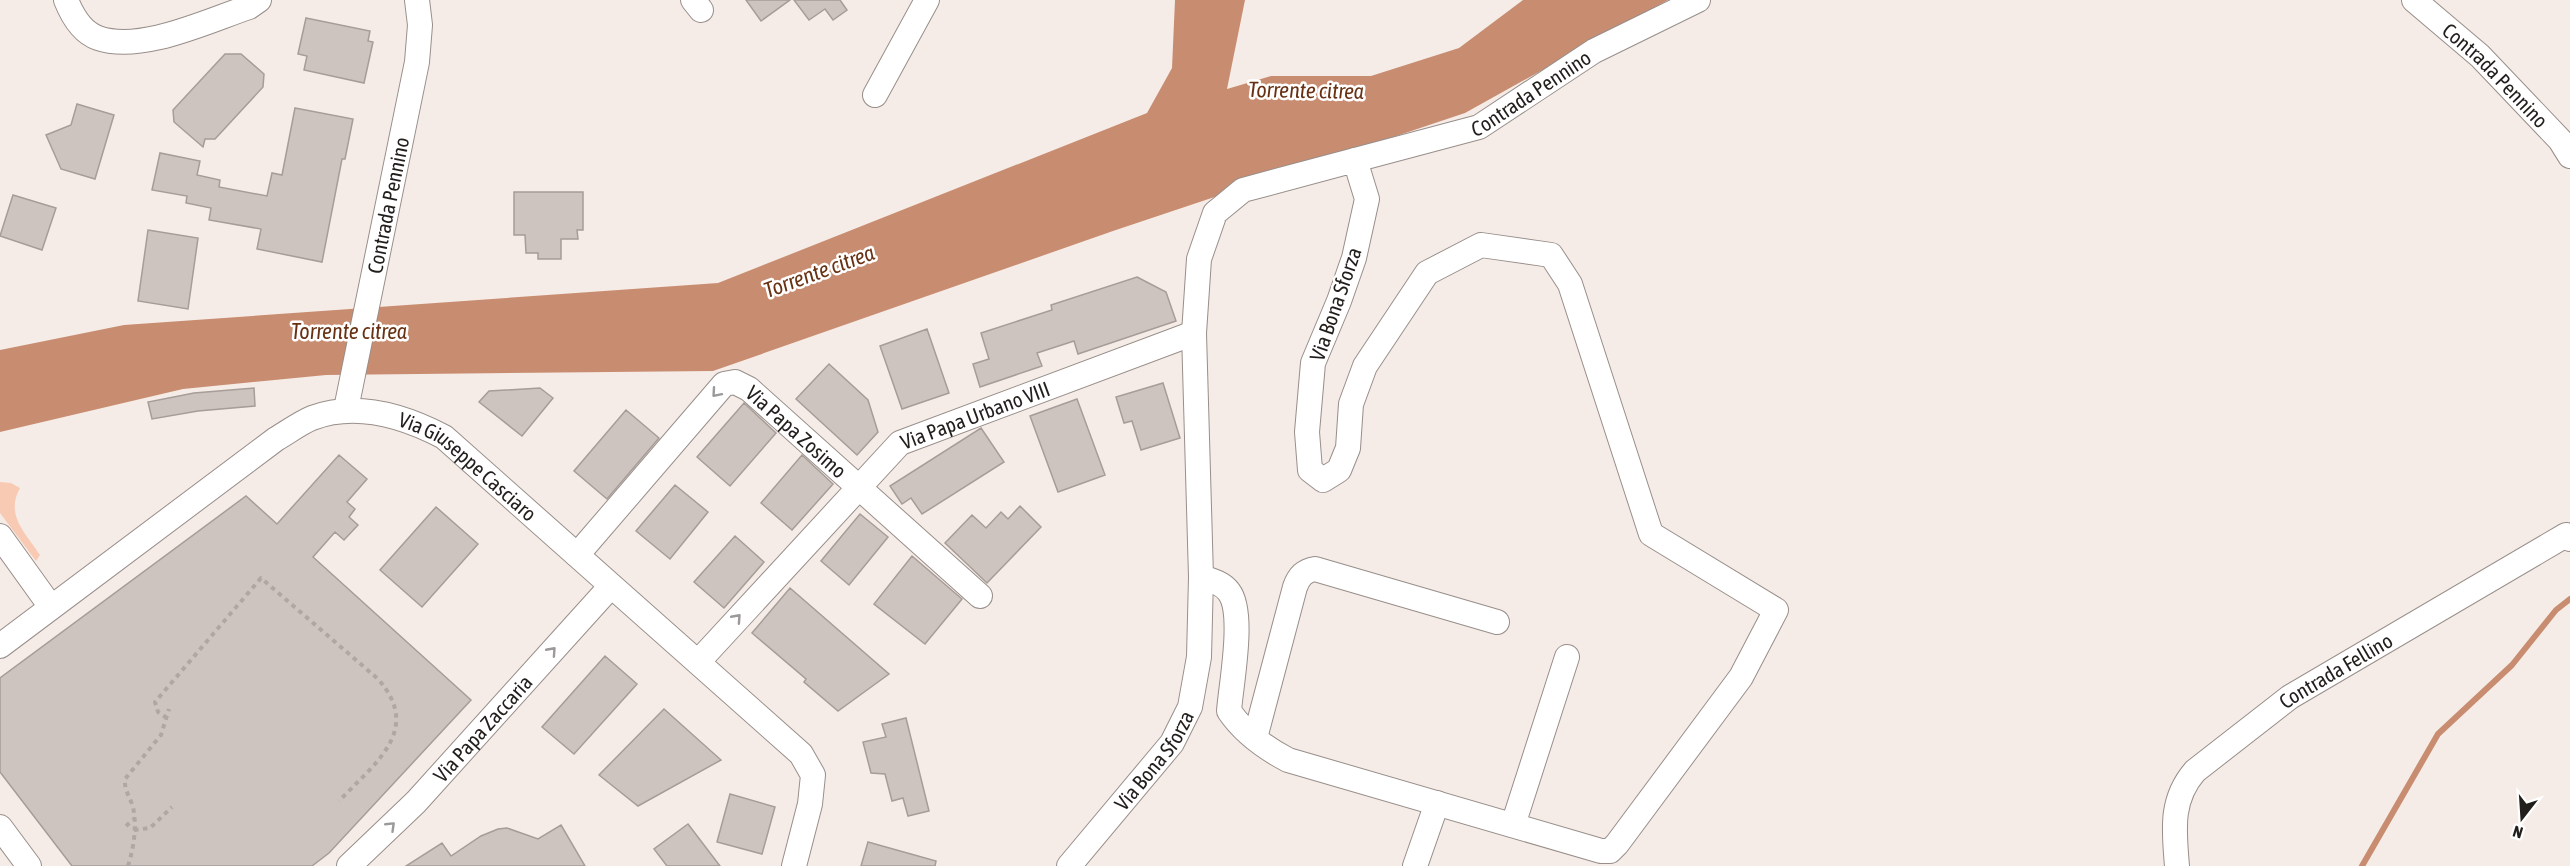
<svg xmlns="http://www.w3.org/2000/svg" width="2570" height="866" font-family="'Asap Condensed',sans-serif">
<rect width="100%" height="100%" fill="#f6ece7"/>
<path fill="#f8cab4" d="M0 482 11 483 20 488C5 515 25 532 40 555L36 561 0 513Z"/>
<path fill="#c88d71" d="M1175 0H1245L1227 89 1271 76H1371L1459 48 1523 0H1668L1465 113 1113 231 713 371 326 375 183 389 0 432V350L124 325 718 283 1147 113 1172 68Z"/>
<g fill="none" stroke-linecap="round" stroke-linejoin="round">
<path stroke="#c88d71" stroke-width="6" d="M2362 866 2438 734 2512 665 2556 610 2570 599"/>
</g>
<path fill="#cec4bf" stroke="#a69c98" stroke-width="1.5" d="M746 0H790L761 21Z
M794 0H840L847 10 833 20 825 9 809 20Z
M306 18 370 31 368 41 373 42 364 83 304 70 307 56 298 54Z
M225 54H241L264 74 263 87 215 139H205L203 147 174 122 173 110Z
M77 104 114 115 95 179 61 169 46 135 71 125Z
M295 108 353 119 345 159H342L322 262 257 249 261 229 209 220 211 208 186 203 187 196 152 190 160 153 200 161 197 175 220 180 219 187 267 196 272 173 282 175Z
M514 192H583V230H577L578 239H561V259H538V253H526L525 235H514Z
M13 195 56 208 42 250 0 236Z
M148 230 198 238 188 309 138 301Z
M1137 277 1166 292 1176 321 1078 354 1074 341 1037 353 1042 366 980 387 973 364 989 359 981 333 1052 310 1051 305Z
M927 329 949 393 902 409 880 346Z
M829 364 868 400 878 432 857 455 796 399Z
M1163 383 1180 438 1141 450 1132 421 1124 423 1116 397Z
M254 388 255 406 198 411 152 419 148 402 194 393Z
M540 388 553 398 522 436 479 402 489 391Z
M1077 399 1105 475 1058 492 1030 416Z
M744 403 776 433 730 486 697 457Z
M626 410 659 438 607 499 574 471Z
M981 428 1004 462 922 514 911 498 902 504 890 486Z
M339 455 367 479 347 502 355 509 349 517 358 525 344 540 335 532 313 557 471 700 329 853 312 866H72L0 772V678L246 496 277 524Z
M802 455 833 484 792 530 761 503Z
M675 485 708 512 670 559 636 531Z
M1020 506 1041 527 987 583 945 543 972 515 986 528 1001 512 1008 519Z
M436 507 478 544 422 607 380 570Z
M860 514 888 537 849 585 821 561Z
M735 536 764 562 724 608 694 582Z
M912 556 962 599 925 644 874 604Z
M790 588 889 674 838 711 804 682 806 679 752 633Z
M605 656 637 684 574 754 542 727Z
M664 709 721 760 638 806 599 775Z
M906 718 929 811 908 816 903 798 892 801 885 774 871 773 863 742 886 737 882 724Z
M730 794 775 807 762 854 717 842Z
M688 824 720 866H667L654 849Z
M561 825 585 866H406L442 843 451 856 481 836 498 829 507 828 538 839Z
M868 842 936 861 935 866H861Z"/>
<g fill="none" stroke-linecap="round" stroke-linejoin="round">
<defs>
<g id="street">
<path d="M66 0C72 15 81 32 98 38 141 53 207 21 249 7L259 0"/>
<path d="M693 0 701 10"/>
<path id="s1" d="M2414 0 2480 56 2560 140 2570 156"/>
<path d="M875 95 927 0"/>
<path id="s2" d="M1355 160 1479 127 1594 51 1698 0"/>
<path id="s3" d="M346 409 417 62 420 25 417 0"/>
<path d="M0 536 51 607"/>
<path id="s4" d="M577 555 724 384 735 382 749 389 980 596"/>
<path id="s5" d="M0 646 276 439C288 432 300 423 312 418 357 401 404 416 444 437L801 754 813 775 810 804 794 866"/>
<path id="s6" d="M698 662 900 443 1194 333"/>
<path d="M1255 738 1295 587C1299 576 1304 571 1315 569L1497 622"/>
<path d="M1513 825 1567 657"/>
<path d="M0 827 29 866"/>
<path id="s7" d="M349 866 416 802 611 586"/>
<path id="s8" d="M1069 866 1172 743 1190 707 1199 657 1201 577 1194 333 1199 259 1215 213 1243 190 1355 160 1367 199 1354 258 1339 301 1313 363 1307 432 1310 470 1323 480 1339 470 1348 448 1351 404 1365 366 1427 273 1481 245 1551 255 1570 284 1651 534 1776 610 1741 677 1617 844 1610 851H1601L1288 760C1265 748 1244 733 1229 711 1231 684 1245 613 1229 592 1223 583 1211 580 1201 577"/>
<path d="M1415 866 1437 803"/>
<path id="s9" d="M2177 866C2174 830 2170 800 2195 771L2290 697 2566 535 2570 539"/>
</g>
</defs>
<use href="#street" stroke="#988e8a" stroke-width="26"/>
<path stroke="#afa7a3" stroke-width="4" stroke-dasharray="4.5 4.5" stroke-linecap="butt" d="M167 718 158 712 155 702 261 578 378 679C423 730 375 763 339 801
M126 826 135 818
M134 830 150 828 172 807
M128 866C134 847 137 826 133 807 130 797 124 790 125 779L161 735 169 709"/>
<use href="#street" stroke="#fff" stroke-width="24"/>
</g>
<defs><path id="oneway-chevron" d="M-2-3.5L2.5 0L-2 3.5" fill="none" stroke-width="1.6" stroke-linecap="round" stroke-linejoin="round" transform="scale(1.5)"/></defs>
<g stroke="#9c9a99">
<use href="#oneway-chevron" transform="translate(716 393) rotate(131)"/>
<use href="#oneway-chevron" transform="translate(737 618) rotate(-48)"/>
<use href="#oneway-chevron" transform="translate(552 651) rotate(-48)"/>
<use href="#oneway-chevron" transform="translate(391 826) rotate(-44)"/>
</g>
<g text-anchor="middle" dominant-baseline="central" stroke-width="5" stroke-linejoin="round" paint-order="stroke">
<g font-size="21" fill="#221e1c" stroke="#fff">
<text stroke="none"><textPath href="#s1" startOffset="111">Contrada Pennino</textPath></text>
<text stroke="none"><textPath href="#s2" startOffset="190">Contrada Pennino</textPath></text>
<text stroke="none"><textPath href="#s3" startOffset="208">Contrada Pennino</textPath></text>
<text transform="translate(1335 304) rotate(-71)">Via Bona Sforza</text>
<text stroke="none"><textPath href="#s6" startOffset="378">Via Papa Urbano VIII</textPath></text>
<text stroke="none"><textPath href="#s4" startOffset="316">Via Papa Zosimo</textPath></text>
<text stroke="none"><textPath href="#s5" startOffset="560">Via Giuseppe Casciaro</textPath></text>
<text stroke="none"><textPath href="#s9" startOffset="273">Contrada Fellino</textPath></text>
<text stroke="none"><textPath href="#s7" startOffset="192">Via Papa Zaccaria</textPath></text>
<text stroke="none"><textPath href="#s8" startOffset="136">Via Bona Sforza</textPath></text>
</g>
<g font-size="22" font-style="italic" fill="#693113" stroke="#fff">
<text transform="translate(1306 90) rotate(1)">Torrente citrea</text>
<text transform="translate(819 271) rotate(-20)">Torrente citrea</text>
<text x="349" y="331">Torrente citrea</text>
</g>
</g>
<g transform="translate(2522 818) rotate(197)" stroke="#ffffff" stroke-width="4.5" paint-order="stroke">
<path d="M0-4.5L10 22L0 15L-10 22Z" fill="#221e1c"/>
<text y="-9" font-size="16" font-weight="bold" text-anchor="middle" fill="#221e1c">N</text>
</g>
</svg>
